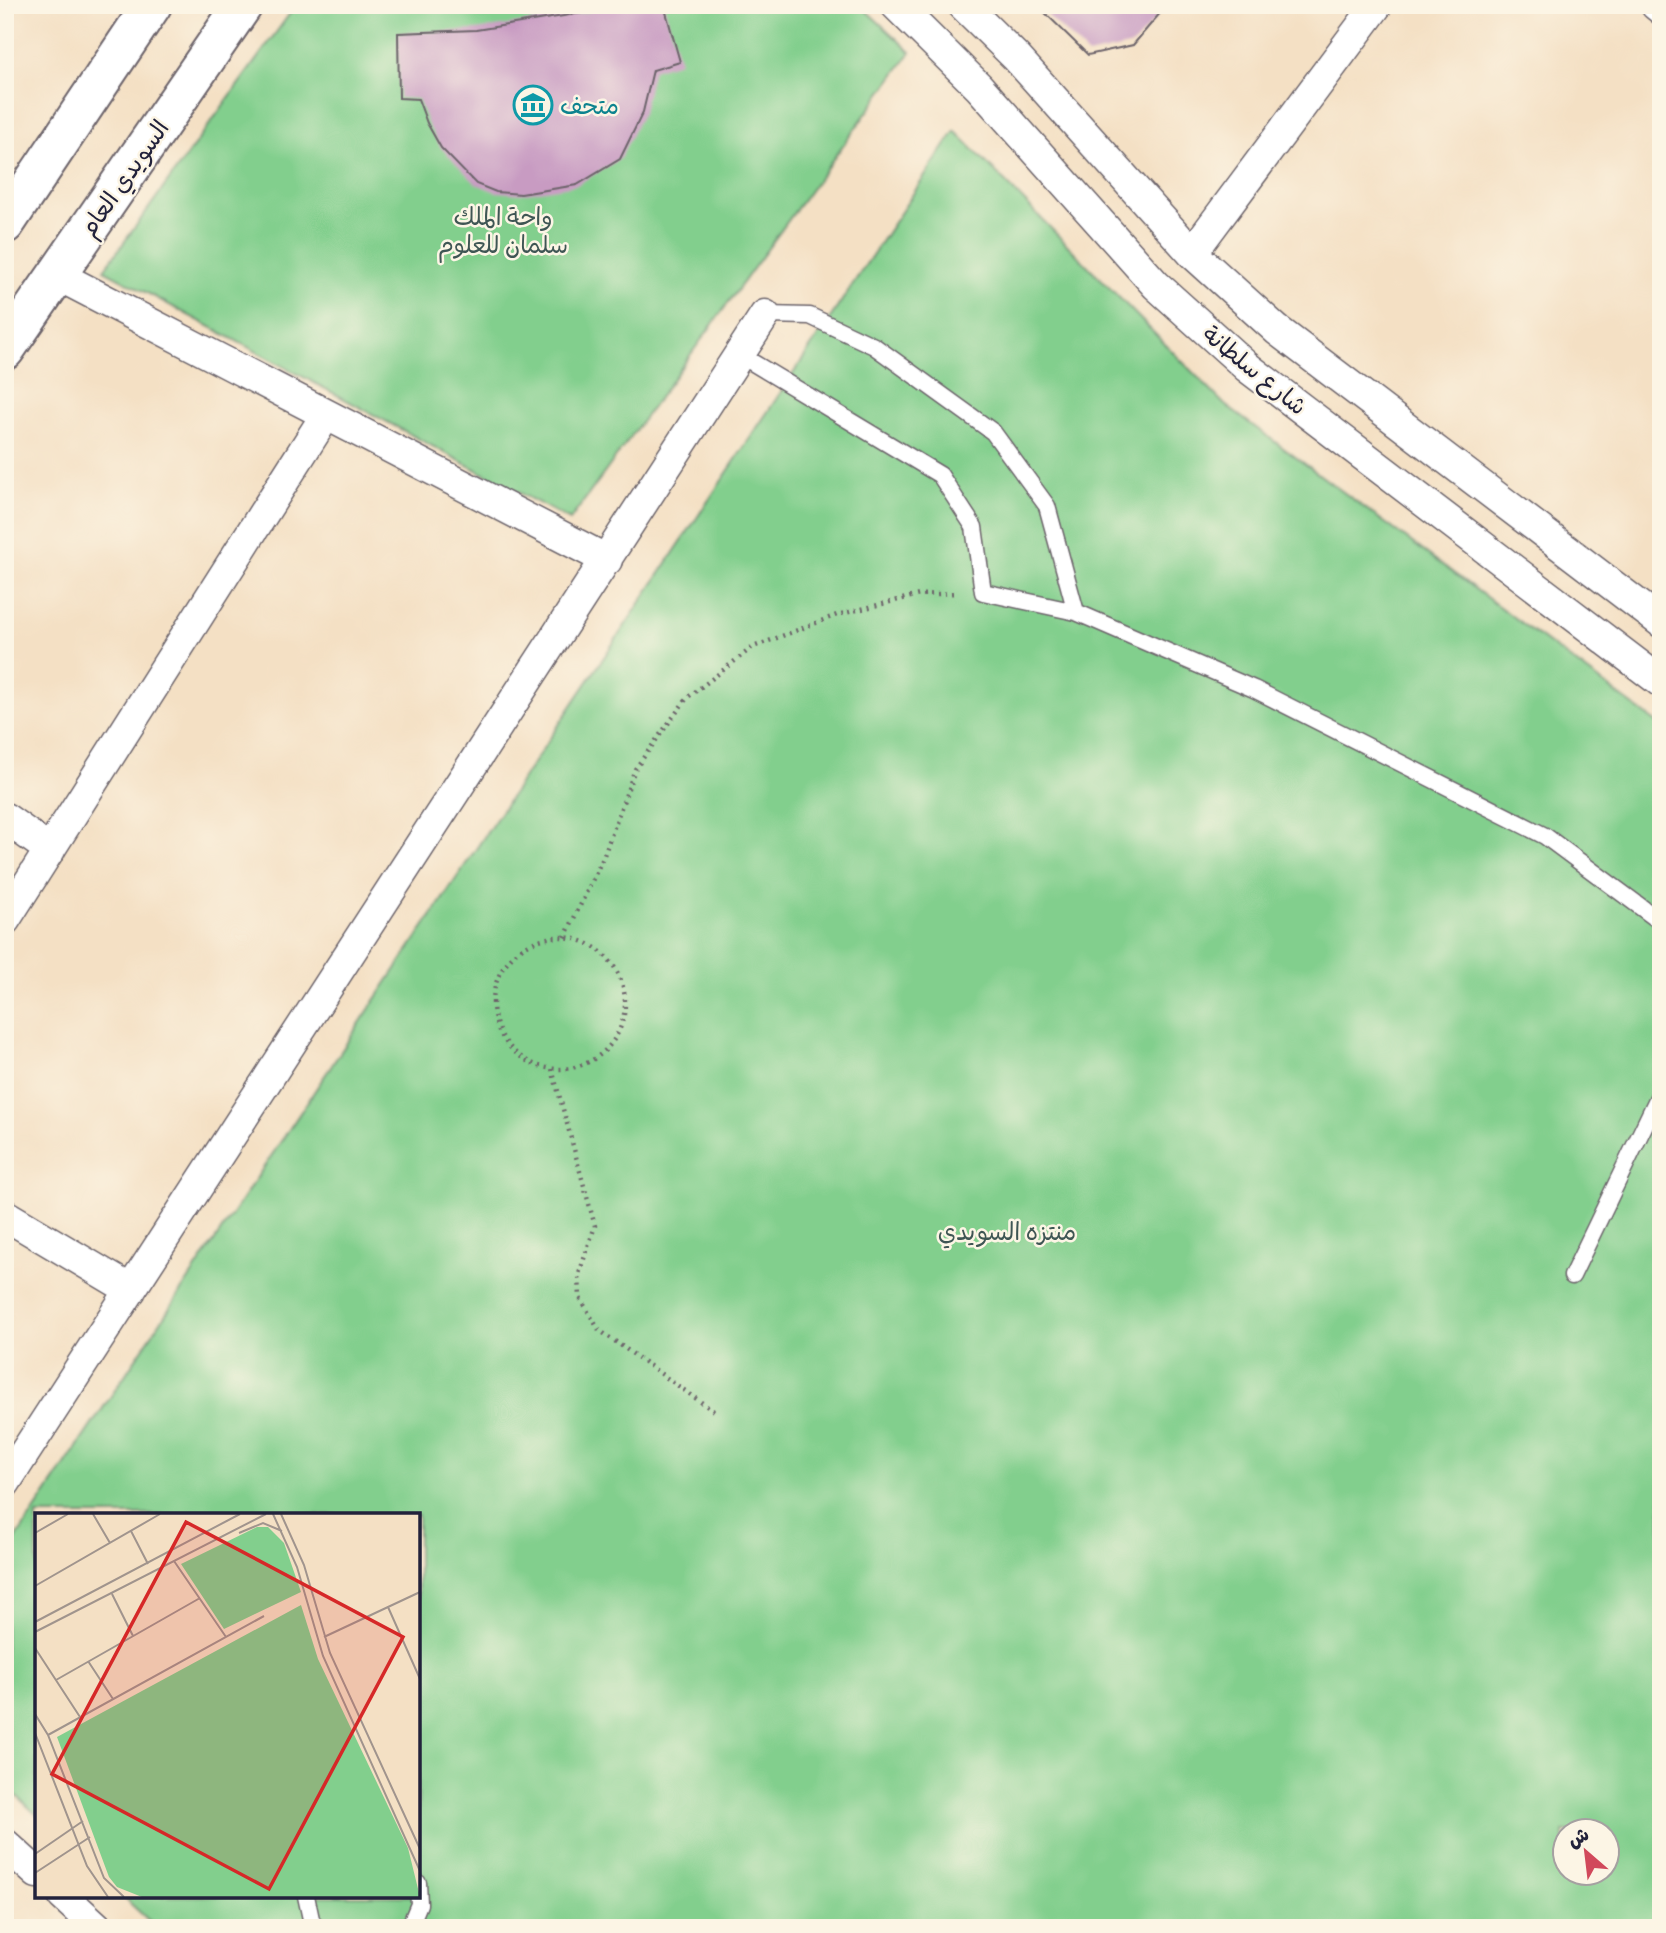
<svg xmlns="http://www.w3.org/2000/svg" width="1666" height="1933" font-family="Itim,'Playpen Sans Arabic',sans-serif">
<rect width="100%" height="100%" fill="#fcf5e5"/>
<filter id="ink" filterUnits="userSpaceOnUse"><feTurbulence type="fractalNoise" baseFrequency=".0143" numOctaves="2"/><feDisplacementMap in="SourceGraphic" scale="14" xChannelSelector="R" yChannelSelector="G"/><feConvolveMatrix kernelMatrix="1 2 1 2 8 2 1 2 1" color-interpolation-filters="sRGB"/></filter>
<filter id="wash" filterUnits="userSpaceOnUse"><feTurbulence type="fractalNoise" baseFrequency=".00686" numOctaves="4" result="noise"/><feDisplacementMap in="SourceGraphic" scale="28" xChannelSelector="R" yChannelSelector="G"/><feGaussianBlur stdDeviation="1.57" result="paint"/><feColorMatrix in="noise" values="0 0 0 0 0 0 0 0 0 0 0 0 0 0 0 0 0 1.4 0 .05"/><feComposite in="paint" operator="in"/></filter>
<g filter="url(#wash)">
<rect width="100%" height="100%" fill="#f4e0c4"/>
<path fill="#82cf8d" stroke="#527864" stroke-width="2" fill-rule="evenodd" d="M296 5H860L911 52 570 520 104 270Z
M955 131 1225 405 1661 726V1928H157L122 1896H418V1515H37V1815L5 1785V1555ZM1564 1832H1606V1874H1564Z"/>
<g id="blocks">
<path fill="#c89bc2" d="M605 5H664L680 62 653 70 643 112 620 159 577 185 521 194 496 192 476 184 441 148 427 123 418 99 399 98 398 33 476 30 588 12Z
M1037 5H1167L1133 45 1088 55Z"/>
</g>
</g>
<g filter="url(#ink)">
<use href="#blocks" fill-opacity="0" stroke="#6c646b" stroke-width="2"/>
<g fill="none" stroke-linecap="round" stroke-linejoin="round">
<defs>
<path id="lane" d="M765 315 810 316 874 346 993 432 1047 506 1076 612
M740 355 940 475 974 527 983 592 1076 612 1254 689 1545 836 1661 922
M1572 1276 1661 1091
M306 1896 311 1919 316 1928
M409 1928 419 1904 418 1883"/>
<path id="street" d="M896 5 979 87 1156 285 1247 367 1661 682
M963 5 1016 57 1192 253 1277 330 1661 622
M1656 5 1661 9
M1192 253 1377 5
M57 275 607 560
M5 818 50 850
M5 920 326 415
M5 1215 131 1290
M5 1483 765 315
M5 1844 37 1873
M63 1896 98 1928"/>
<path id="primary" d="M5 224 152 5
M5 350 243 5"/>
</defs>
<use href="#lane" stroke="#6c646b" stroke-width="19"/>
<use href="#street" stroke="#6c646b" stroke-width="33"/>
<use href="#primary" stroke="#6c646b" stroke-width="42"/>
<path stroke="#6c646b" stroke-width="4.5" stroke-dasharray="2 5" stroke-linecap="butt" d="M565 937 603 858 635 769 687 698 753 647 837 615 919 595 957 593
M493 1003a66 66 0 1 1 132 0a66 66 0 1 1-132 0Z
M552 1069 595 1226 579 1274 580 1298 599 1330 715 1412"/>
<use href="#lane" stroke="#fff" stroke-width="16"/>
<use href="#street" stroke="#fff" stroke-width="30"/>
<use href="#primary" stroke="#fff" stroke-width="38"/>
</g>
</g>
<defs>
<symbol id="museum-ring" viewBox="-11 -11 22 22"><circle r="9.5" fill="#fcf5e5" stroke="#0f9aa8" stroke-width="1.5"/><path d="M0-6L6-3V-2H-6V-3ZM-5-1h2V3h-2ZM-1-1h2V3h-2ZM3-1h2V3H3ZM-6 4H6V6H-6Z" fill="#0f9aa8"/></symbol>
</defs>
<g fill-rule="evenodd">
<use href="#museum-ring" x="511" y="83" width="44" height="44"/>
</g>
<g text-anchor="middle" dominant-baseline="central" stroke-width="5" stroke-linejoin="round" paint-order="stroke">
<g font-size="24" fill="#0d838f" stroke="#fcf5e5" text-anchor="start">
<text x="560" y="105">متحف</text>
</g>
<g font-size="24" fill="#22223b" stroke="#fcf5e5">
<text transform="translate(124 178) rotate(-55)">السويدي العام</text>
<text transform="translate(1255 370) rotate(39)">شارع سلطانة</text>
</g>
<g font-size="24" fill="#3f5654" stroke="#fcf5e5">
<text x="503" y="216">واحة الملك<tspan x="503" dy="28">سلمان للعلوم</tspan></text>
<text x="1007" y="1231">منتزه السويدي</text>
</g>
</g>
<g transform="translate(35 1513)">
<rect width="385" height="385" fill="#f4e0c4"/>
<path d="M222 14H233L249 30 266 79 189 116 146 51ZM266 92 283 146 373 335 385 384H107L82 374 74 364 22 224Z" fill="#82cf8d"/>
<path fill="none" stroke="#a0948d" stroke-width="2" d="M58 1 75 30M238 1 262 54 288 143 385 358M246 1 269 52 295 140 385 336M96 18 113 51M0 20 33 1M204 20 228 10 247 18M139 48 191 124M0 73 125 1M77 81 98 123M353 94 385 166M0 109 205 1M0 119 231 1M289 124 385 79M0 135 45 204M53 148 78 186M21 167 165 85M0 201 13 222 69 365 89 384M0 220 52 353 73 384M13 222 229 103M0 341 48 308M0 360 55 324"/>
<path fill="#d62828" fill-opacity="0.15" stroke="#d62828" stroke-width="3.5" d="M151 9 368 124 234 376 17 261Z"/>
<rect width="385" height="385" fill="none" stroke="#22223b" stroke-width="3.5"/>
</g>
<rect width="1666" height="1933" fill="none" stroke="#fcf5e5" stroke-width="28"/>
<g transform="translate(1586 1852) rotate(332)"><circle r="33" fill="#fcf5e5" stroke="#a5a1a1" stroke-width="2"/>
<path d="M0-5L12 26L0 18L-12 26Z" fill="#d1495b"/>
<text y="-10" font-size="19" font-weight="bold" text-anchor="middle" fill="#22223b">ش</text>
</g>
</svg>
